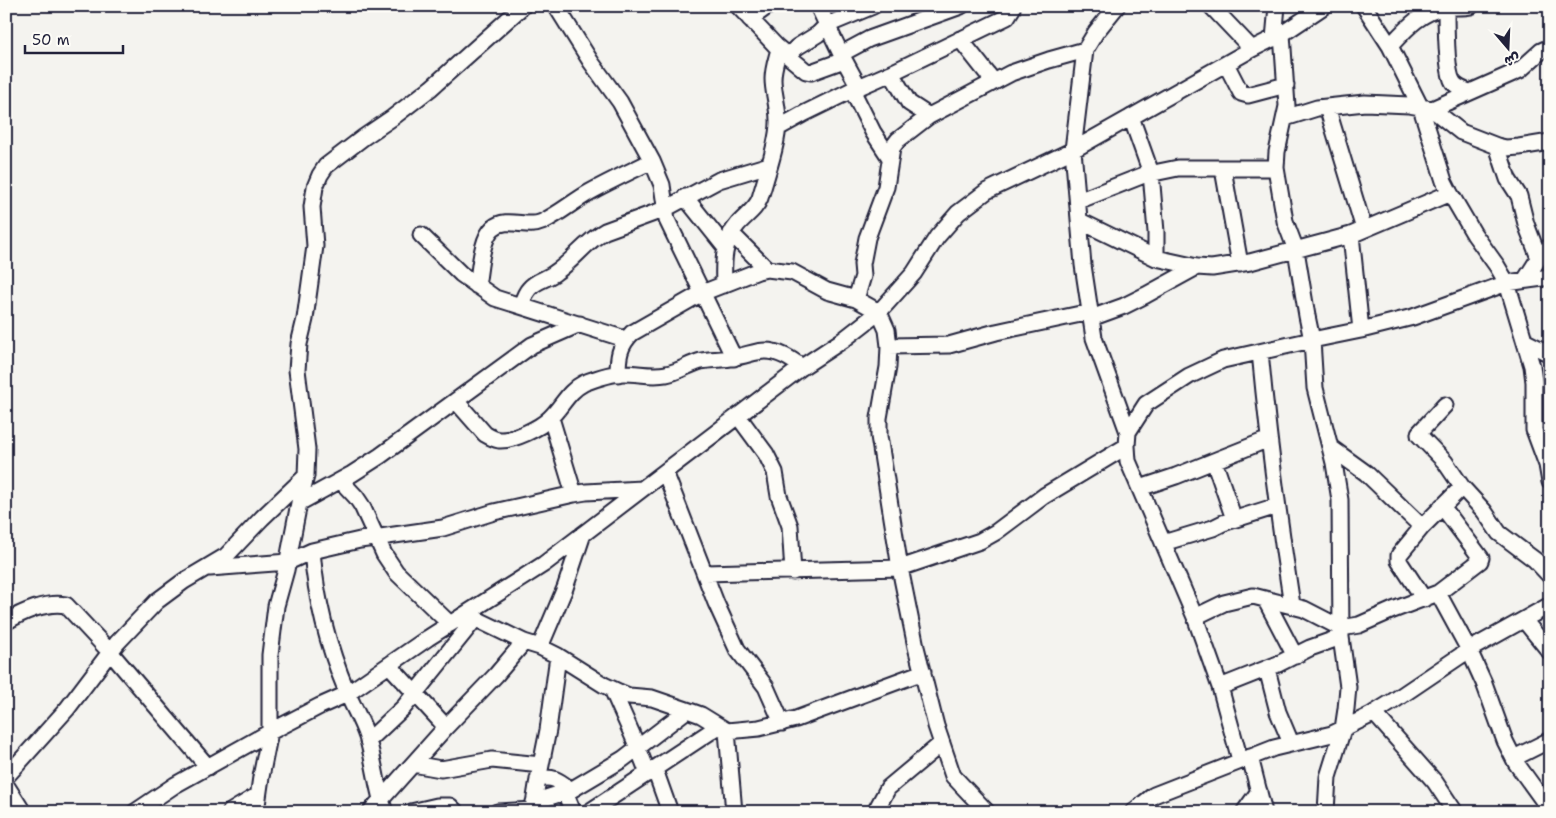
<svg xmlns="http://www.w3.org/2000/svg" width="1556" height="818" font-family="'Shantell Sans','Playpen Sans Arabic',sans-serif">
<rect width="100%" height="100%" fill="#f4f3ef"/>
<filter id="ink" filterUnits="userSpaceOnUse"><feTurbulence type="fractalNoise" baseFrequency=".02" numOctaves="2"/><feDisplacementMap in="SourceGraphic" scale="10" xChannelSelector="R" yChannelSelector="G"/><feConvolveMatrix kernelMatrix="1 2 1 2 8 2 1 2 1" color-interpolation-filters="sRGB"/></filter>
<g filter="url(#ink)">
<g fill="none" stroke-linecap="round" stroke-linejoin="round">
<defs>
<path id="minor" d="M556 6 591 62 620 102 652 161 662 185 667 220 734 358
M738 6 776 46 806 71 811 72 844 60
M818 6 841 54 859 87
M1117 6 1096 32 1085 50 1073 150 1083 265 1094 338 1128 432 1127 446 1128 461 1195 617 1220 687 1240 760
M1211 6 1252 49
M1364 6 1390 46 1421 108 1444 181 1450 193 1474 234 1497 266 1507 283 1532 366 1534 382V430L1547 465 1550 482
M1446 6C1446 20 1446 72 1453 82 1456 87 1464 90 1469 92
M750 19 768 6
M1282 34 1287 106 1277 152 1276 168 1285 221 1296 250 1307 316 1312 340 1315 388 1334 463 1340 500 1341 637 1348 687 1346 709 1343 729 1328 777 1326 812
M960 39 994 82
M1274 39 1277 6
M1390 46C1405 30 1421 11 1444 8 1453 6 1462 8 1471 6
M841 54 869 39 961 6
M788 56 797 47 818 34 827 25 873 6
M1226 64 1241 93 1248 95 1286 85
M891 73 909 103 929 116
M852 90 873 132 890 158
M1327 107 1364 229
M1432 109 1461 132 1497 146 1506 148 1519 147 1550 142
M1131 117 1151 173 1156 232V258
M1285 118 1317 108 1365 103 1409 105 1432 109 1520 70 1541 51 1550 47
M778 128 805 113 852 90 891 73 1007 17 1012 9 1011 6
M1497 146 1508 179 1519 196 1526 224 1539 258
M1223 169 1240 264
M685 197 725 247
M1078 201 1144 175 1178 168H1276
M1080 221 1156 258 1197 267 1212 268 1250 262 1351 235 1450 193
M731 233 767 269
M421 235 461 274 495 298 625 339
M1351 235 1361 330
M1525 280 1539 258 1550 246
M724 285C723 263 723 241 738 224 746 215 756 209 760 198 766 177 779 140 778 120 778 106 773 92 773 79 773 68 777 58 779 49
M477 286C480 270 481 239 493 228 507 216 527 229 542 222 559 214 574 201 590 192 610 181 631 171 652 161
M856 299 863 276 862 264 867 238 886 187 892 148 898 140 929 116 1011 73 1049 60 1085 50
M521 306C523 300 525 293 529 289 536 280 548 279 556 272 574 260 585 242 605 231L665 209 719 180 769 165
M1091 318 1124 306 1146 295 1197 267
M1526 342 1550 354
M889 346 949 345 996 332 1090 312
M1260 352C1268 437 1279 521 1292 605
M618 374C618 357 619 346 632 333L702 293 758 271 767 269 792 272 827 291 856 299 879 312 887 330 889 346 888 367 879 418V436L900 568 916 647 936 726 953 776 987 812
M456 401 485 434C490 437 493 439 499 440 513 441 540 428 550 418 562 407 568 391 584 383 597 378 611 373 624 373 639 373 652 377 666 374 679 372 689 364 701 361 712 359 724 360 735 357 745 356 755 351 765 351 779 351 791 359 802 367
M1445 405 1419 433V435L1445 462 1462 487 1484 511 1499 533 1535 560 1550 576
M738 416 766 454 775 472 779 496 790 526 793 572
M551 418 574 494
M1128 432 1146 404 1189 376 1223 360 1312 340 1361 330 1413 317 1507 283 1550 277
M1330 447 1366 473 1422 527
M1214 461 1234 519
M665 472 716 603 737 649 766 687 782 723
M341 481 356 497 362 506 384 554 396 572 450 624
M1140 488 1176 476 1269 439
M299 503 352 474 380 456 532 345 580 324
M1163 543 1213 528 1223 523 1277 506
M312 551 360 540 443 528 494 512 574 494 586 492 642 489
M210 568 288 562 312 551C316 600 328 647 347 692 353 707 362 721 367 737 375 762 376 788 385 812
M705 573 900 568 980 541 996 532 1044 496 1127 446
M1438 593 1469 650 1484 683 1505 741 1516 763 1550 810
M1265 599 1295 656
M1424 599 1399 561V555L1422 527 1462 487
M466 614 524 642 540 647 558 656 604 685 619 692 629 696 652 698 687 710 701 715 727 731 759 728 796 719 923 672
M1195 617 1224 603 1253 596 1304 609 1341 628 1359 625 1393 610 1438 593 1480 561 1481 558 1442 506
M1524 620 1550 652
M6 622C22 612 47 601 66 605L110 652 208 767
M540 647 565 588 583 534
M389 665 446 727
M1267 669 1278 712 1291 743
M1220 687 1278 664 1310 648 1341 637
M612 689C624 717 638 745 648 774
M1374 713 1435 782 1455 812
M727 731 734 812
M368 741 404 707 475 619
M1250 757 1264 812
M1514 758 1550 740
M413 764 441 769 492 760 541 765
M655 770 670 812
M6 777 67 709 117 643 157 601 184 581 226 556 262 518 305 477
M538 779C554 776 558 780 571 790
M6 785 23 812
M565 792 573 812
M534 802 571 790 623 759 687 710
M533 810 537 785 548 730 558 656
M135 812 175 785 270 732 320 706 347 694 428 638 544 564 802 367 843 340 879 312 914 273 937 237 958 213 987 191 1073 150 1252 49 1282 34 1324 6
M230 812 258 795
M256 812 261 777 270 732V655L276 606 286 570 299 503 306 476 307 449 297 370 299 344 305 319 315 246 312 207 315 187 320 175 326 166 364 137 392 118 431 88 523 6
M370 812 446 727 496 675 524 642
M411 812 437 806H450L456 812
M497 812 533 810
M589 812 719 726
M875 812 888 788 942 743
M1133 812 1154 795 1274 748 1332 734 1371 715 1392 702 1469 650 1550 605
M1244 812 1259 791"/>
</defs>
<use href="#minor" stroke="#22223b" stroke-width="19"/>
<use href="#minor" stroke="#fdfcf7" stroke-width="15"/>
</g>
</g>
<rect width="1556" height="818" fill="none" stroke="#fdfcf7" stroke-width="25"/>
<rect x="12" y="12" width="1531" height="793" fill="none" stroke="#22223b" stroke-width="2" filter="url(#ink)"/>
<g transform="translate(1508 48) rotate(161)" stroke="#fdfcf7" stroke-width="4" paint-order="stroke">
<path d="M0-4L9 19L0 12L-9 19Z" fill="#22223b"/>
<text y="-8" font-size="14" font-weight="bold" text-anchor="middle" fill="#22223b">ش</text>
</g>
<path d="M25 45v8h98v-8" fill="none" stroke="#22223b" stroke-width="2.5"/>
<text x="32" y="45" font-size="15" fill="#22223b" stroke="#fdfcf7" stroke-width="4" paint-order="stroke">50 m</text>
</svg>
